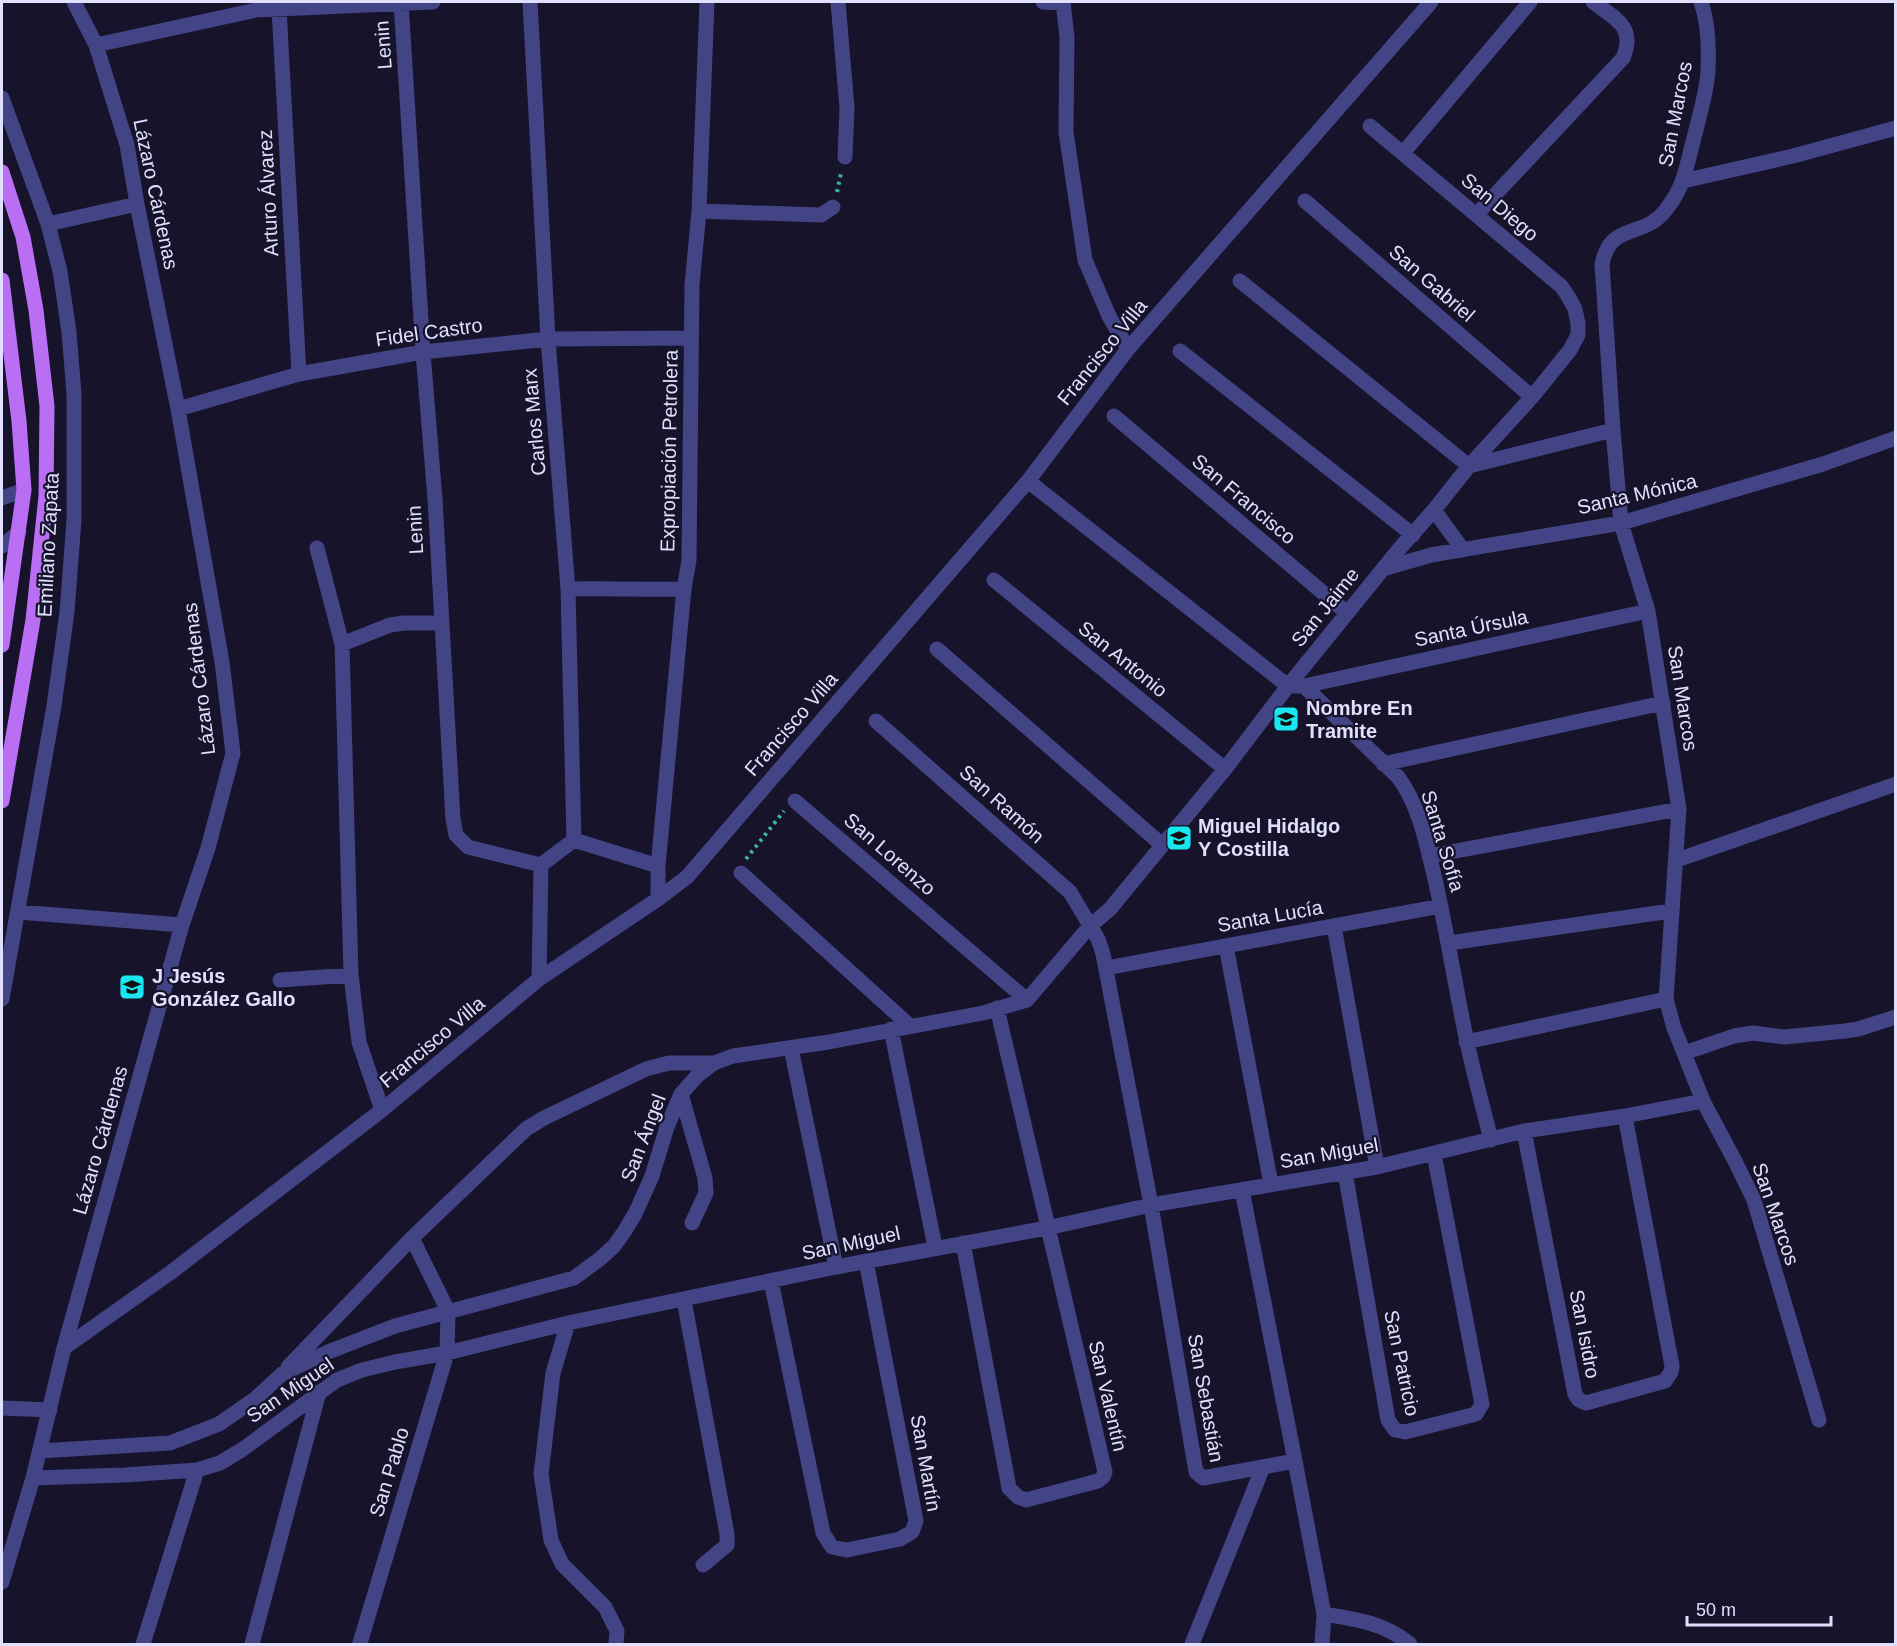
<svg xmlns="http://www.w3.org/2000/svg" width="1897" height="1646" font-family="Arial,sans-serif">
<rect width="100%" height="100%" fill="#16132a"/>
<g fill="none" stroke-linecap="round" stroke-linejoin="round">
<path stroke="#3bb5a6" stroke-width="4" stroke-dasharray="3 4.5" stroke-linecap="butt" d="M837 192 841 173
M746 859 784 811"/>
<path stroke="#424485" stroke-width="15" d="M401 2 423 352 435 499 453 819 456 835 468 847 541 865 574 840 658 866
M530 2 548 339 568 589 574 840
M838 2 847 108 845 157
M1043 2 1063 3
M1063 2 1067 37 1066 132 1085 260 1109 316 1128 349
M1701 2C1708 22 1709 49 1708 70 1707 91 1700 113 1695 134 1691 148 1688 164 1683 179 1680 189 1672 202 1665 211 1643 239 1611 221 1602 264L1613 430 1621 523 1648 611 1679 809 1666 999 1674 1028 1703 1101 1736 1163 1754 1200 1819 1420
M279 9 299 374
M96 45 256 10 433 2
M2 98 48 224 60 271 69 332 74 394V520L67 612 54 706 2 999
M1403 153 1530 2
M1683 181 1793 156 1896 128
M1305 201 1532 397
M699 211 821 215 833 207
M1477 214 1623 58C1636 27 1616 19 1593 2
M48 224 137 204
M1240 281 1469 466 1613 430
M1180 351 1413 535
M178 409 299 374 423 352 548 339 691 338
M1114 416 1347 613
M1028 481 1288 686H1304L1398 777C1419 805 1426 842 1434 875 1447 931 1455 986 1467 1042 1474 1075 1483 1107 1491 1140
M2 498 24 490
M1434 510 1463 550
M2 546 19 532
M317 548 342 644 351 975 359 1042 382 1110
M1383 569 1431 555 1621 523 1823 464 1896 438
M994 580 1225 769
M568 589C607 588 645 590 684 589
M342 644 390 625 404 623H441
M937 649 1161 844
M1304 686 1648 611
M876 721 1070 892 1098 939 1103 954 1151 1205 1196 1472 1203 1478 1295 1461 1242 1190
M1383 764 1663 703
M795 801 1027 1000
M1429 856 1679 809
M1677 860 1896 784
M741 873 910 1026
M658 899V866L684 589 689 560 692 285 699 211 707 2
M18 912 182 925
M1334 926 1377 1167
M1449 943 1671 911
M1226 946 1271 1184
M1106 968 1441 906
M539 979 541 865
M280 980 351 975
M891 1029 935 1247
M1466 1042 1666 999
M791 1048 836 1267
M1684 1053 1734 1036 1753 1033 1784 1037 1845 1031 1858 1029 1896 1017
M681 1094 705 1178 706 1193 692 1223
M1524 1131 1575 1394 1579 1400 1586 1403 1665 1381 1671 1372 1672 1366 1625 1116
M1345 1172 1388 1420 1395 1430 1405 1432 1476 1414 1482 1404 1434 1154
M963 1243 1009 1488 1018 1497 1026 1500 1098 1481 1103 1477 1105 1472 997 1008
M771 1281 823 1533 832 1547 847 1550 900 1539 912 1532 916 1521 866 1261
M684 1300 727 1534V1545L703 1565
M568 1323 553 1373 541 1474 551 1540 562 1564 605 1607 617 1631 616 1644
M64 1348 170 1273 382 1110 539 979 658 899 687 877 1028 481 1128 349 1431 2
M288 1367 412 1238 526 1129 544 1118 646 1069 669 1063H714
M2 1408 50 1410
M40 1451 170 1443 219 1424 255 1399 282 1374 328 1352 395 1326 574 1278 601 1258 614 1246 624 1232 635 1214 652 1176 667 1127 681 1094 698 1075 714 1063 733 1056 829 1042 983 1013 1027 1000 1090 926 1110 909 1225 769 1288 686 1400 548 1434 510 1469 466 1532 397 1570 350 1578 335V323L1575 309 1568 296 1561 286 1370 126
M1295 1461 1324 1614 1322 1644
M33 1478 125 1475 197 1470 220 1463 243 1449 337 1380 362 1370 395 1362 447 1353 568 1323 836 1267 1047 1228 1151 1205 1377 1167 1524 1131 1625 1116 1703 1101
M2 1582 33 1478 64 1348 182 925 208 848 233 753 222 662 178 409 137 204 127 145 96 45 74 2
M1324 1614C1356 1619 1384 1623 1410 1644
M360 1643 447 1353 448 1311 412 1238
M143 1644 197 1470
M252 1644 319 1392
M1192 1644 1263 1467"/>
<path stroke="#ba6ef4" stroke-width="15" d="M2 172 23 237 36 310 47 406 46 496 33 620 2 801
M2 280 19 421 24 490 2 645"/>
</g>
<defs>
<symbol id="school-square" viewBox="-11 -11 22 22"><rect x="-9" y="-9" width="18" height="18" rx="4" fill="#19e6ee" stroke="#16132a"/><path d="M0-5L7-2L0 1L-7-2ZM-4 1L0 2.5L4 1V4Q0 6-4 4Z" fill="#111"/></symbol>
</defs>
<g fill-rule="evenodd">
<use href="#school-square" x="1271" y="704" width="30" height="30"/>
<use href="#school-square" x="1164" y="823" width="30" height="30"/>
<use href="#school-square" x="117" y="972" width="30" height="30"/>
</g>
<g text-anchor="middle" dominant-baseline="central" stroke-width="4.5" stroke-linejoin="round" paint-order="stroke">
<g font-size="20" fill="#e0dffd" stroke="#16132a">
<text transform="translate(383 45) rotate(-94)">Lenin</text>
<text transform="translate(1675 114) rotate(-79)">San Marcos</text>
<text transform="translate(268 193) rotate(-93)">Arturo Álvarez</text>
<text transform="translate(156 194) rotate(78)">Lázaro Cárdenas</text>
<text transform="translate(1500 207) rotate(40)">San Diego</text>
<text transform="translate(1432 283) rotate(41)">San Gabriel</text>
<text transform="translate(429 332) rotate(-8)">Fidel Castro</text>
<text transform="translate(1102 352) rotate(-51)">Francisco Villa</text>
<text transform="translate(534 422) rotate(-95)">Carlos Marx</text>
<text transform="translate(669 451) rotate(-89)">Expropiación Petrolera</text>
<text transform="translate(1637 494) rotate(-13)">Santa Mónica</text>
<text transform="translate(1244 499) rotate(40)">San Francisco</text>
<text transform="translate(415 530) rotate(-93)">Lenin</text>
<text transform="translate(48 545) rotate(-87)">Emiliano Zapata</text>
<text transform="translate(1325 607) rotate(-51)">San Jaime</text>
<text transform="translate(1471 628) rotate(-12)">Santa Úrsula</text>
<text transform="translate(1123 659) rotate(39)">San Antonio</text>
<text transform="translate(199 679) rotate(-97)">Lázaro Cárdenas</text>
<text transform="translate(1683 698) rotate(81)">San Marcos</text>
<text transform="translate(791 724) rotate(-49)">Francisco Villa</text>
<text transform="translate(1002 804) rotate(42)">San Ramón</text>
<text transform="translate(1443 841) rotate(73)">Santa Sofía</text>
<text transform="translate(890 854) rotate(41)">San Lorenzo</text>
<text transform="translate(1270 916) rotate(-10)">Santa Lucía</text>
<text transform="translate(432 1042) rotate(-40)">Francisco Villa</text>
<text transform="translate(643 1138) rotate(-69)">San Ángel</text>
<text transform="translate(100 1140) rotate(-74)">Lázaro Cárdenas</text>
<text transform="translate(1329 1153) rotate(-10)">San Miguel</text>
<text transform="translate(1776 1214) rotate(71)">San Marcos</text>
<text transform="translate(851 1243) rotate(-12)">San Miguel</text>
<text transform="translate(1585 1334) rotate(79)">San Isidro</text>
<text transform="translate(1402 1363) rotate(78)">San Patricio</text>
<text transform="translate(290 1390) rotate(-34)">San Miguel</text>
<text transform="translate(1108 1396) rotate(77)">San Valentín</text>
<text transform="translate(1206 1398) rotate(80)">San Sebastián</text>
<text transform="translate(926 1463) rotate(80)">San Martín</text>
<text transform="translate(389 1472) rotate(-73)">San Pablo</text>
</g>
<g font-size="20" font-weight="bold" fill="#e0dffd" stroke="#16132a" text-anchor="start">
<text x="1306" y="708">Nombre En<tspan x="1306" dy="23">Tramite</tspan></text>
<text x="1198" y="826">Miguel Hidalgo<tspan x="1198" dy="23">Y Costilla</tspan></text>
<text x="152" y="976">J Jesús<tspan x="152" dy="23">González Gallo</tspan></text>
</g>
</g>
<rect width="1897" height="1646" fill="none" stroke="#e0dffd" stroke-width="6"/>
<path d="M1687 1616v9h144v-9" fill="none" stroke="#e0dffd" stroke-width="3"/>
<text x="1696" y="1616" font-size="18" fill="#e0dffd" stroke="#16132a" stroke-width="4.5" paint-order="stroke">50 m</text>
</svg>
